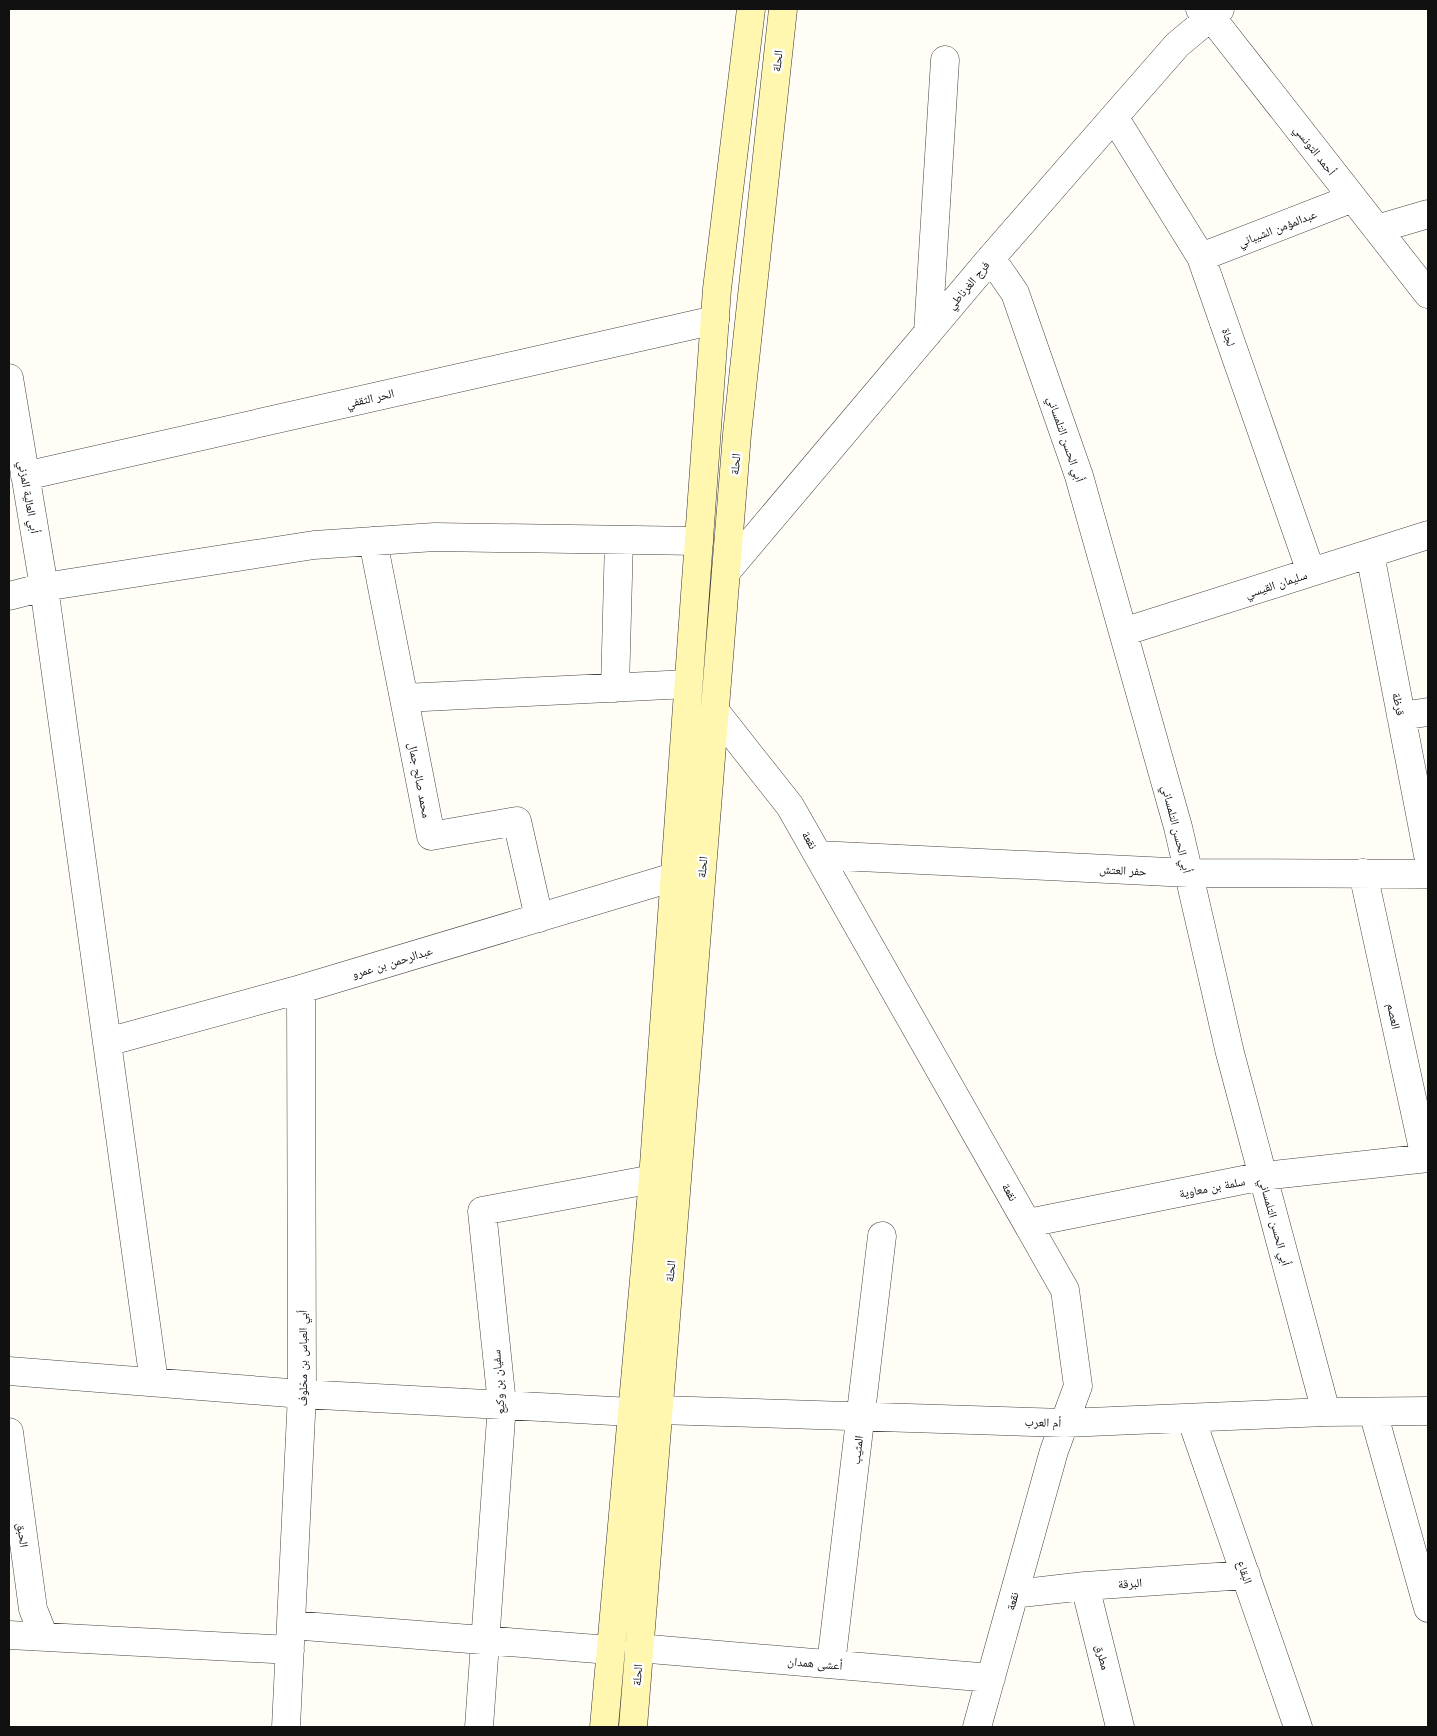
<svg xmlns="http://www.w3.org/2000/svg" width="1437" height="1736" font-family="'Libre Baskerville','Noto Naskh Arabic',serif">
<rect width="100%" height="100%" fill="#fffdf5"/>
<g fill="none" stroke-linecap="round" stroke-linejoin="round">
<defs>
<path id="street" d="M1200 9 1211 17 1428 294
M1114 117 1201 257 1311 572
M1377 229 1428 214
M1201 257 1353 198
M991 258 1015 293 1079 476 1178 827 1230 1053 1326 1412
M928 333 945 60
M9 378 44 587 154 1382
M25 476 715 320
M373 541 431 836 517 821 539 918
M1370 554 1428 855
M726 572 991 258 1114 117 1177 45 1220 9
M9 596 44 587 314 545 435 537 699 541
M1123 632 1428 535
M615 688 619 540
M404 698 688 684
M715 711 790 806 1065 1290 1078 1386 1054 1451 977 1727
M1401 716 1428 712
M818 855 1189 873 1428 874
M1363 873 1425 1158
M107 1042 301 989 674 877
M1028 1223 1263 1176 1428 1158
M9 1371 302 1394 631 1412
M659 1410 1065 1423 1326 1412 1428 1411
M1373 1412 1428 1608
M1191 1418 1298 1727
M9 1432 33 1609 44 1637
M1085 1586 1120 1727
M1014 1594 1085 1586 1246 1575
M291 1625 610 1650
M9 1635 290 1650
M638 1648 991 1678
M831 1664 882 1236
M286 1727 302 1394 301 989
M479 1727 502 1404 482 1211 653 1179"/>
<path id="secondary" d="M604 1727 653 1179 717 289 751 9
M633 1727 737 434 783 9"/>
</defs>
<use href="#street" stroke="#444" stroke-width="29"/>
<use href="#secondary" stroke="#333" stroke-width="29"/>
<use href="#street" stroke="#fff" stroke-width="28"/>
<use href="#secondary" stroke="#fff6b0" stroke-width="28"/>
</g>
<g text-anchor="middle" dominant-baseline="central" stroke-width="5" stroke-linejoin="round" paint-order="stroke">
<g font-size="12" fill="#111" stroke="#fff">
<text transform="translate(777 61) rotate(-84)">الحلة</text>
<text transform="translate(1315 150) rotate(52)">أحمد التونسي</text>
<text transform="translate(1277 228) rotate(-21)">عبدالمؤمن الشيباني</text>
<text transform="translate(968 285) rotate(-50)">فرج الغرناطي</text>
<text transform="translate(1229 337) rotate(71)">لجاة</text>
<text transform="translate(370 398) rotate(-13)">الحر الثقفي</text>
<text transform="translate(1066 439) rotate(71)">أبي الحسن التلمساني</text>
<text transform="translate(735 464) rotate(-85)">الحلة</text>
<text transform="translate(29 497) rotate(80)">أبي العالية المزني</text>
<text transform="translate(1276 584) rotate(-18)">سليمان القيسي</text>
<text transform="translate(1399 704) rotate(79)">قرظة</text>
<text transform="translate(420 780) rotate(79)">محمد صالح جمال</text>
<text transform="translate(1177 829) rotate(76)">أبي الحسن التلمساني</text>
<text transform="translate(810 840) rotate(61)">نقعة</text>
<text transform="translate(702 867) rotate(-85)">الحلة</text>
<text transform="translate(1123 870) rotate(3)">حفر العتش</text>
<text transform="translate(392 962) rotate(-17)">عبدالرحمن بن عمرو</text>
<text transform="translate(1394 1016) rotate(78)">العصم</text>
<text transform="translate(1212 1187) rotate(-11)">سلمة بن معاوية</text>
<text transform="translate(1010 1192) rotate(60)">نقعة</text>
<text transform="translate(1275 1222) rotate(75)">أبي الحسن التلمساني</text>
<text transform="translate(670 1271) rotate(-85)">الحلة</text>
<text transform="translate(302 1358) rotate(-90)">أبي العباس بن مخلوف</text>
<text transform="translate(498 1382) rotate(-94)">سفيان بن وكيع</text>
<text transform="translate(1043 1422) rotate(2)">أم العرب</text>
<text transform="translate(857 1450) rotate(-83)">المثيب</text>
<text transform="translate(23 1535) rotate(82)">الحبق</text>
<text transform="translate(1245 1572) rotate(71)">البقاع</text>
<text transform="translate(1130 1583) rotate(-4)">البرقة</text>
<text transform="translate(1012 1601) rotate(-75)">نقعة</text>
<text transform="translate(1103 1657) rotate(76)">مطرق</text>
<text transform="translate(815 1663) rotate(5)">أعشى همدان</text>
<text transform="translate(637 1675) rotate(-86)">الحلة</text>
</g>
</g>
<rect width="1437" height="1736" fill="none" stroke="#111111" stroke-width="20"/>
</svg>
